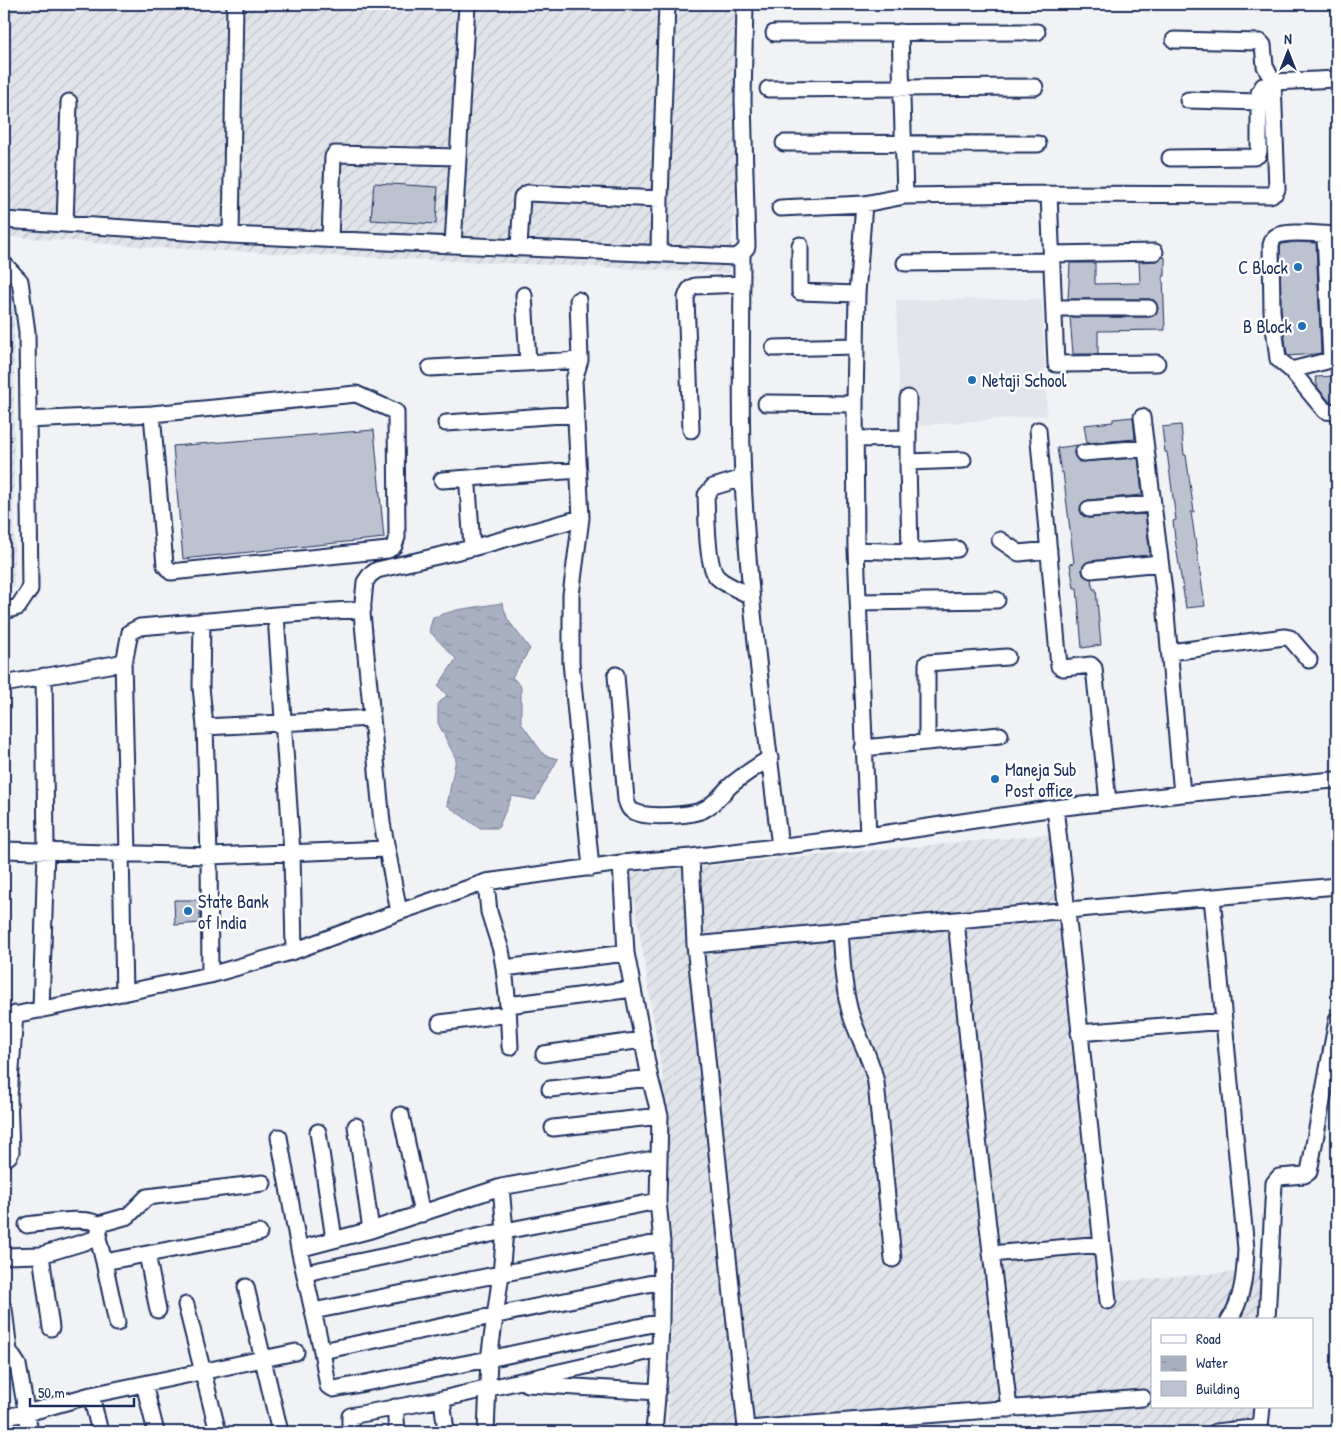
<svg xmlns="http://www.w3.org/2000/svg" width="1341" height="1436" font-family="'Patrick Hand',sans-serif">
<defs>
<pattern id="industrial-furrows" width="10" height="10" patternUnits="userSpaceOnUse" patternTransform="scale(1.25)"><rect width="10" height="10" fill="#e1e4ea"/><path d="M-1 1l2-2M0 10L10 0M9 11l2-2" fill="none" stroke="#c0c4cb"/></pattern>
<pattern id="water-ripples" width="26" height="14" patternUnits="userSpaceOnUse" patternTransform="scale(1.25)"><rect width="26" height="14" fill="#a8b0c2"/><path d="M2 4q2-2 4 0t4 0M15 11q2-2 4 0t4 0" fill="none" stroke="#8890a1"/></pattern>
</defs>
<rect width="100%" height="100%" fill="#f1f2f5"/>
<filter id="ink" filterUnits="userSpaceOnUse"><feTurbulence type="fractalNoise" baseFrequency=".02" numOctaves="2"/><feDisplacementMap in="SourceGraphic" scale="10" xChannelSelector="R" yChannelSelector="G"/><feConvolveMatrix kernelMatrix="1 2 1 2 8 2 1 2 1" color-interpolation-filters="sRGB"/></filter>
<g filter="url(#ink)">
<path fill="#e1e4ea" d="M1042 299 1047 415 901 427 896 300Z"/>
<path fill="url(#industrial-furrows)" d="M4 4H752L729 273 159 248 4 236Z
M4 282 14 291V587L4 588Z
M1063 833 1111 1282 1269 1269 1266 1320H1152V1407H1261L1260 1422 1246 1428 1110 1432 1081 1426 1082 1409 830 1432H667L673 1287 663 1079 630 873Z"/>
<path fill="url(#water-ripples)" stroke="#707c9a" d="M502 603 508 620 530 649 512 677 521 686V723L544 755 558 759 535 800 512 796 498 828H479L447 805 456 759 438 723V704L447 695 438 686 456 659 429 631 433 617 457 610Z"/>
<path fill="#bcc2d0" stroke="#1b2f5e" d="M374 183 438 187 436 224 371 220Z
M1295 242 1316 243 1321 353 1315 354 1288 356 1287 354 1281 310 1280 247 1282 244Z
M1163 257H1165V276H1163L1165 330 1098 331V354H1073L1070 317H1149L1157 313 1158 308 1154 300 1149 299H1068L1070 263H1095V284L1137 283H1140L1139 262 1156 261Z
M1337 376V403L1330 402 1318 388 1315 377Z
M1133 417 1135 439 1087 443 1084 425 1113 422V419Z
M1181 425 1184 455H1186L1194 512H1191L1205 606 1186 608 1176 546 1173 521 1176 520 1167 452H1165L1162 427Z
M374 430 384 538 183 559 173 446Z
M1078 445 1074 449V454L1079 462 1138 458 1142 495 1088 500 1081 505 1080 510 1082 515 1089 518 1145 514 1150 555 1090 561 1083 566 1082 570 1083 575 1091 579 1093 589H1096L1101 645 1082 648 1077 588H1074L1070 564 1074 563 1063 472 1061 473 1057 448Z
M174 900H200V923L175 925Z"/>
<g fill="none" stroke-linecap="round" stroke-linejoin="round">
<defs>
<path id="minor" d="M774 33 1037 32
M1174 40 1260 42 1263 45 1265 66 1273 82
M768 89 1035 87
M1188 100 1259 102
M784 143 1038 144
M1170 158 1254 157 1258 155 1259 151V93L1263 86H1273
M1049 194 1056 364 1157 363
M905 196 1049 194 1270 195 1275 193 1277 189 1273 82 1337 79
M864 204 857 294 855 404 856 550 868 836
M780 208 864 204 905 196 900 32
M4 220 231 235 453 245 467 4
M65 224 69 102
M231 235 235 4
M1337 235C1325 235 1283 229 1274 238 1272 240 1272 243 1271 245L1272 311 1278 359 1291 370 1325 411 1337 412
M330 239 333 157 335 154 458 157
M453 245 736 257 742 253 747 247 743 100 745 4
M800 245V292L857 294
M519 247 522 197 528 193 660 199 667 4
M659 253 660 199
M742 253C742 341 739 428 745 515 752 626 767 736 780 847
M1052 254 1155 252
M905 263 1052 261
M4 264 20 281 27 332 30 589 18 607 4 611
M524 295 528 363
M578 300 580 360 574 380 581 518
M1054 308H1149
M774 348 856 346
M430 368 580 360
M1291 370 1331 360 1325 235
M908 398V462
M766 403 855 404
M1142 417 1164 591 1182 794
M28 420 152 414 356 394 396 412 397 537 394 546 388 550 171 572 165 565 152 414
M446 423 576 414
M691 430 686 298C688 292 689 288 695 286L742 284
M1038 430 1059 666 1063 668 1091 665 1094 668 1108 802
M855 439 908 438
M1083 453 1145 448
M743 478 713 487 706 495C707 513 706 565 717 577 725 585 741 591 751 596
M442 480 579 470
M468 487 472 548
M1089 509 1152 504
M1000 540 1019 553 1049 550
M856 550 910 552 957 549
M910 552 908 462 963 460
M1091 570 1160 563
M859 602 997 600
M202 621 201 687 205 727
M1170 652 1285 637 1290 638 1309 660
M123 661 128 853
M616 675 626 800C628 806 629 810 635 812 647 818 690 816 703 810 714 805 721 795 729 787 741 776 756 767 770 758
M4 684 120 663 125 658 130 632 140 627 276 615
M927 742V663L1007 657
M863 748 1000 735
M1055 808C1075 972 1090 1137 1108 1301
M4 850 209 856 386 849
M121 853 124 993
M691 857 695 945 746 1428 748 1429 1143 1398
M621 863 626 953 650 1078 660 1116 658 1201 662 1242 661 1322 659 1374 654 1432
M486 882 489 912 501 950 504 968 508 1005 510 1047
M1212 897 1246 1249C1245 1272 1243 1300 1229 1320
M399 912 382 823 362 613 365 582 370 575 377 570 472 548 581 518 571 595V662L591 868
M956 920 1337 886
M840 931C842 958 843 988 851 1015 858 1038 872 1059 876 1083L893 1259
M695 945 956 920 977 1130 1009 1409
M294 951 292 853 276 615 363 609
M504 968 626 953
M210 975 209 856 205 727 371 718
M508 1005 633 989
M41 1010 46 850 44 676
M4 1017 210 975 294 951 399 912 486 882 621 863 691 857 868 836 1055 808 1182 794 1333 780 1337 782
M440 1023 508 1014
M1079 1033 1224 1021
M544 1054 642 1040
M550 1089 650 1078
M401 1115 422 1214
M356 1126 371 1230
M553 1128 660 1116
M318 1132 334 1239
M279 1137 299 1249 322 1351 328 1386 334 1389 489 1359 661 1322
M4 1159 9 1156 11 1152 9 1097 15 1014
M27 1225C42 1223 92 1215 100 1226
M98 1238 104 1262 259 1233
M299 1249 371 1230 501 1187 659 1158
M147 1254 158 1310
M991 1254 1102 1244
M41 1255 51 1328
M4 1256 41 1255 98 1238 100 1226 103 1223 128 1216 147 1197 263 1183
M104 1262 117 1323
M305 1273 505 1231 501 1187
M246 1287 280 1432
M186 1305 218 1432
M4 1309 9 1351 18 1365 30 1432
M313 1311 662 1242
M1267 1320 1274 1183 1279 1177 1304 1175 1309 1172 1337 1020
M322 1351 662 1281
M144 1384 156 1432
M527 1384 658 1392
M91 1395 100 1432
M442 1399 446 1432
M395 1407 397 1432
M4 1417 27 1413 91 1395 296 1352
M350 1432V1416L442 1399 660 1349
M486 1432 489 1359 501 1274 505 1231 658 1201
M1216 1432 1260 1427 1262 1407"/>
</defs>
<use href="#minor" stroke="#1b2f5e" stroke-width="19"/>
<use href="#minor" stroke="#fff" stroke-width="15"/>
</g>
</g>
<g fill="#1f6fb2" stroke="#fff" stroke-width="2">
<circle cx="1298" cy="267" r="5"/>
<circle cx="1302" cy="326" r="5"/>
<circle cx="972" cy="380" r="5"/>
<circle cx="995" cy="779" r="5"/>
<circle cx="188" cy="911" r="5"/>
</g>
<g text-anchor="middle" dominant-baseline="central" stroke-width="5" stroke-linejoin="round" paint-order="stroke">
<g font-size="18" fill="#1b2f5e" stroke="#fff" text-anchor="start">
<text x="1288" y="267" text-anchor="end">C Block</text>
<text x="1292" y="326" text-anchor="end">B Block</text>
<text x="982" y="380">Netaji School</text>
<text x="1005" y="769">Maneja Sub<tspan x="1005" dy="21">Post office</tspan></text>
<text x="198" y="901">State Bank<tspan x="198" dy="21">of India</tspan></text>
</g>
</g>
<rect width="1341" height="1436" fill="none" stroke="#fff" stroke-width="20"/>
<rect x="10" y="10" width="1321" height="1416" fill="none" stroke="#1b2f5e" stroke-width="2" filter="url(#ink)"/>
<rect x="1151" y="1318" width="162" height="90" fill="#ffffff" stroke="#a4acbf"/>
<rect x="1161" y="1335" width="25" height="8" fill="#ffffff" stroke="#a4acbf"/>
<text x="1196" y="1344" font-size="15" fill="#1b2f5e">Road</text>
<rect x="1161" y="1356" width="25" height="15" fill="url(#water-ripples)" stroke="#a4acbf"/>
<text x="1196" y="1368" font-size="15" fill="#1b2f5e">Water</text>
<rect x="1161" y="1381" width="25" height="15" fill="#bcc2d0" stroke="#a4acbf"/>
<text x="1196" y="1394" font-size="15" fill="#1b2f5e">Building</text>
<g transform="translate(1288 52)" stroke="#ffffff" stroke-width="4" paint-order="stroke">
<path d="M0-4L9 19L0 12L-9 19Z" fill="#1b2f5e"/>
<text y="-8" font-size="14" font-weight="bold" text-anchor="middle" fill="#1b2f5e">N</text>
</g>
<path d="M30 1398v8h104v-8" fill="none" stroke="#1b2f5e" stroke-width="2.5"/>
<text x="38" y="1398" font-size="15" fill="#1b2f5e" stroke="#ffffff" stroke-width="4" paint-order="stroke">50 m</text>
</svg>
